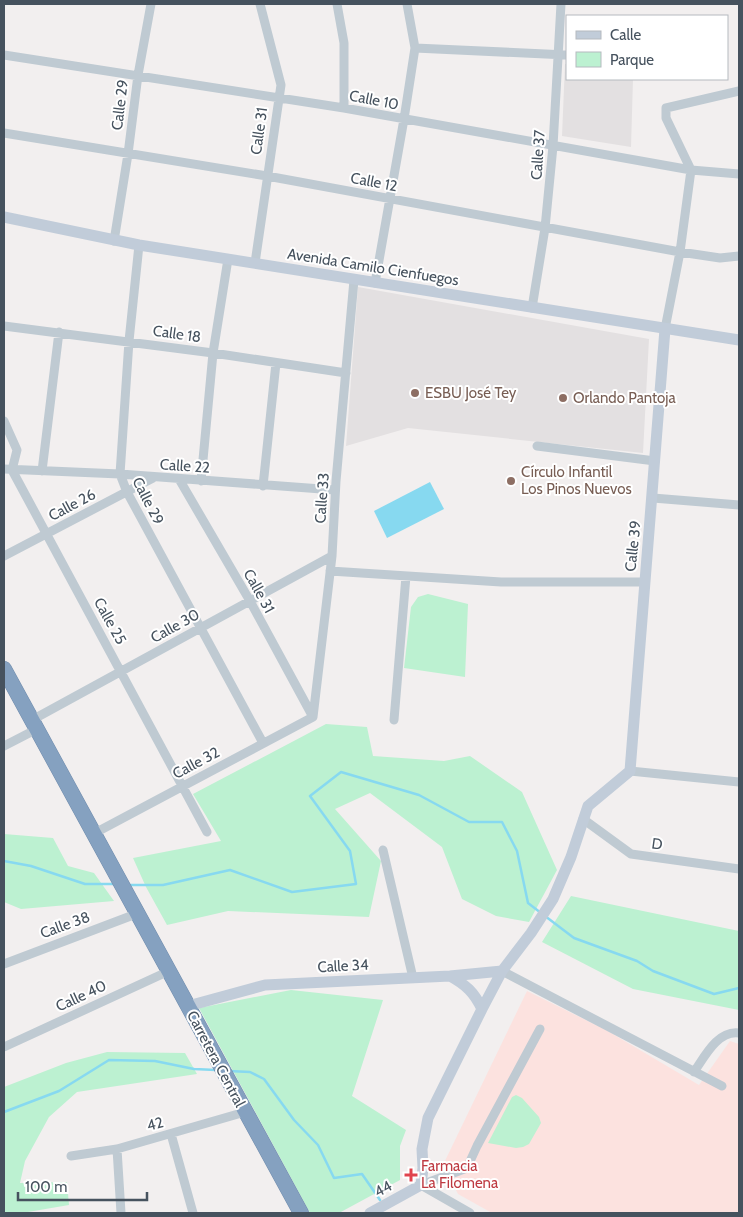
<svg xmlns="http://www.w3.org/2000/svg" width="743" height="1217" font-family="Cabin,sans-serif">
<rect width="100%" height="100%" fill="#f2efef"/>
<path fill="#e3e0e1" d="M565 64H567V79H633L631 147 562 136Z
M358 287 649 339 643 453 408 428 346 446Z"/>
<path fill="#fce2df" d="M527 991 606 1030 699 1085 730 1041 739 1044V1213H492L458 1194 443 1165Z"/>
<path fill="#bcf1d1" d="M428 594 468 604 465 677 404 668 411 607 418 597Z
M326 724 367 727 373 756 444 761 470 756 522 792 557 870 529 922 496 916 462 899 442 847 370 793 335 809 381 861 369 917 228 911 167 925 146 887 133 858 221 841 193 794Z
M4 834 53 838 68 866 94 873 114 901 21 909 4 902Z
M571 896 739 931V1010L633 989 542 942Z
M291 990 383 1000 352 1096 406 1130 400 1146V1180L339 1213H310L199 1008Z
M107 1052 185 1053 197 1074 77 1092 49 1117 25 1161 20 1183 67 1182 69 1205 22 1213H4V1087L66 1063Z
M516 1095 522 1098 539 1117 541 1123 529 1144 523 1147 516 1148 488 1143 512 1097Z"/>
<path fill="#87d9f0" d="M430 482 444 509 387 538 374 511Z"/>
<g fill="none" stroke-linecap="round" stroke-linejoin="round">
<path stroke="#87d9f0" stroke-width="2.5" d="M4 861 31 866 85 884H116
M127 885H163L230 870 292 892 356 884 350 851 310 796 341 772 419 795 469 822H502L517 851 528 903 541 913
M545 916 574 938 637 961 653 971 714 994 739 988
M229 1071 250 1072 264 1079 294 1120 318 1145 334 1178 362 1174 380 1200
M4 1112 59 1091 109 1060 155 1061 194 1069 216 1070"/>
<defs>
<path id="highway" d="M4 669 301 1213"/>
</defs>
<use href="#highway" stroke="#708cac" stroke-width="16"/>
<path stroke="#bfcad2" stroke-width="9" d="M337 4 344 43V108
M415 48 567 55
M4 55 344 108 691 170 739 174
M4 133 267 176 680 252 720 258 739 256
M114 241 128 154 138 75 151 4
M139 245 129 341 120 474 127 492 263 743
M255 263 281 85 260 4
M375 283 404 119 415 48 407 4
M532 308 545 228 553 146 561 4
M4 326 213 353 346 373
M665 329 680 252 691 170 666 118V108L739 91
M4 421 17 450 12 470 207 832
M537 446 655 461
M4 469 120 474 335 490
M42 471 59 332
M179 479 250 601 313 717
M201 481 213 353 228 259
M263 486 276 363
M653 498 739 505
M4 556 153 478
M330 571 501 582H644
M313 717 332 556 336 481 354 280
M32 720 332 556
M394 720 406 576
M4 746 37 729
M630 771 739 782
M583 819 631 854 739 869
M93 834 313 717
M383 850 413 978
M4 964 136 914
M502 971 722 1086
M4 1047 169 971
M694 1072C705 1056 718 1030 739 1033
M171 1134 193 1213
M117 1149 121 1213
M71 1156 117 1149 245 1112
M421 1185 467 1168 477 1146 540 1029
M421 1185 470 1213"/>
<path stroke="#c1ccd9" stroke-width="11" d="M4 217 139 245 739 340
M450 976C466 985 474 992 482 1009
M188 1006 265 985 450 976 502 971
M370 1213 421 1185 423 1168 422 1149 428 1118 482 1009 502 971 531 933 553 899 571 857 588 806 630 771 665 329"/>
<use href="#highway" stroke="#85a1c0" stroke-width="15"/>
</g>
<g fill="#8d6e63" stroke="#fff" stroke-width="2">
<circle cx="415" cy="393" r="5"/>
<circle cx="563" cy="398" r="5"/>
<circle cx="511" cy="481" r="5"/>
</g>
<path fill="#e0444e" stroke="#fff" stroke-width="2" d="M408.5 1167.5h5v5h5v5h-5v5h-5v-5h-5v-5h5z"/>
<g text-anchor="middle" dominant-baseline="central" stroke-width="4" stroke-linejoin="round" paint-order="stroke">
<g font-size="15" fill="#46525e" stroke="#fff">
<text transform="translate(374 100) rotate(11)">Calle 10</text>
<text transform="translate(120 105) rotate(-83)">Calle 29</text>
<text transform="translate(259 131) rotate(-82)">Calle 31</text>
<text transform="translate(538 155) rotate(-86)">Calle 37</text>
<text transform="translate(374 182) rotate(11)">Calle 12</text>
<text transform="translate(373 267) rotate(9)">Avenida Camilo Cienfuegos</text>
<text transform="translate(177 334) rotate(8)">Calle 18</text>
<text transform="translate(185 466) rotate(4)">Calle 22</text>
<text transform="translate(322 498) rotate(-86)">Calle 33</text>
<text transform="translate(148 501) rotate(63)">Calle 29</text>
<text transform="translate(72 505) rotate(-28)">Calle 26</text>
<text transform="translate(633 546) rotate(-84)">Calle 39</text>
<text transform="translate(259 591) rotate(61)">Calle 31</text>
<text transform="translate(110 621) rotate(61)">Calle 25</text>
<text transform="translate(175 626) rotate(-29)">Calle 30</text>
<text transform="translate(196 763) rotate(-28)">Calle 32</text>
<text transform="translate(657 844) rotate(8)">D</text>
<text transform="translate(65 925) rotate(-20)">Calle 38</text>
<text transform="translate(343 966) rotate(-3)">Calle 34</text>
<text transform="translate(81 996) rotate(-25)">Calle 40</text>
<text transform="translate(216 1059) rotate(62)">Carretera Central</text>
<text transform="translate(155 1124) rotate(-15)">42</text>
<text transform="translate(383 1189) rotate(-29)">44</text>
</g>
<g font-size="15" fill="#785e54" stroke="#fff" text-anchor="start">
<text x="425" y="393">ESBU José Tey</text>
<text x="573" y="398">Orlando Pantoja</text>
<text x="521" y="472">Círculo Infantil<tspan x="521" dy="17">Los Pinos Nuevos</tspan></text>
</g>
<g font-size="15" fill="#be3a42" stroke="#fff" text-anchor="start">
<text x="421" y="1166">Farmacia<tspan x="421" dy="17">La Filomena</tspan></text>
</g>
</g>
<rect width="743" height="1217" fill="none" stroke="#46525e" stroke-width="10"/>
<rect x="566" y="15" width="162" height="65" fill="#ffffff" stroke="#b5babf"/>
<rect x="576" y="31" width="25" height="8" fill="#c1ccd9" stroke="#b5babf"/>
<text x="610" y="40" font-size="15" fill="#46525e">Calle</text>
<rect x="576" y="52" width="25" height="15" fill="#bcf1d1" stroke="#b5babf"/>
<text x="610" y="65" font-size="15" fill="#46525e">Parque</text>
<path d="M18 1192v8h129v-8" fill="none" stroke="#46525e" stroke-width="2.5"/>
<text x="25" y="1192" font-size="15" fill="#46525e" stroke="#ffffff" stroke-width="4" paint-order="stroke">100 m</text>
</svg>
